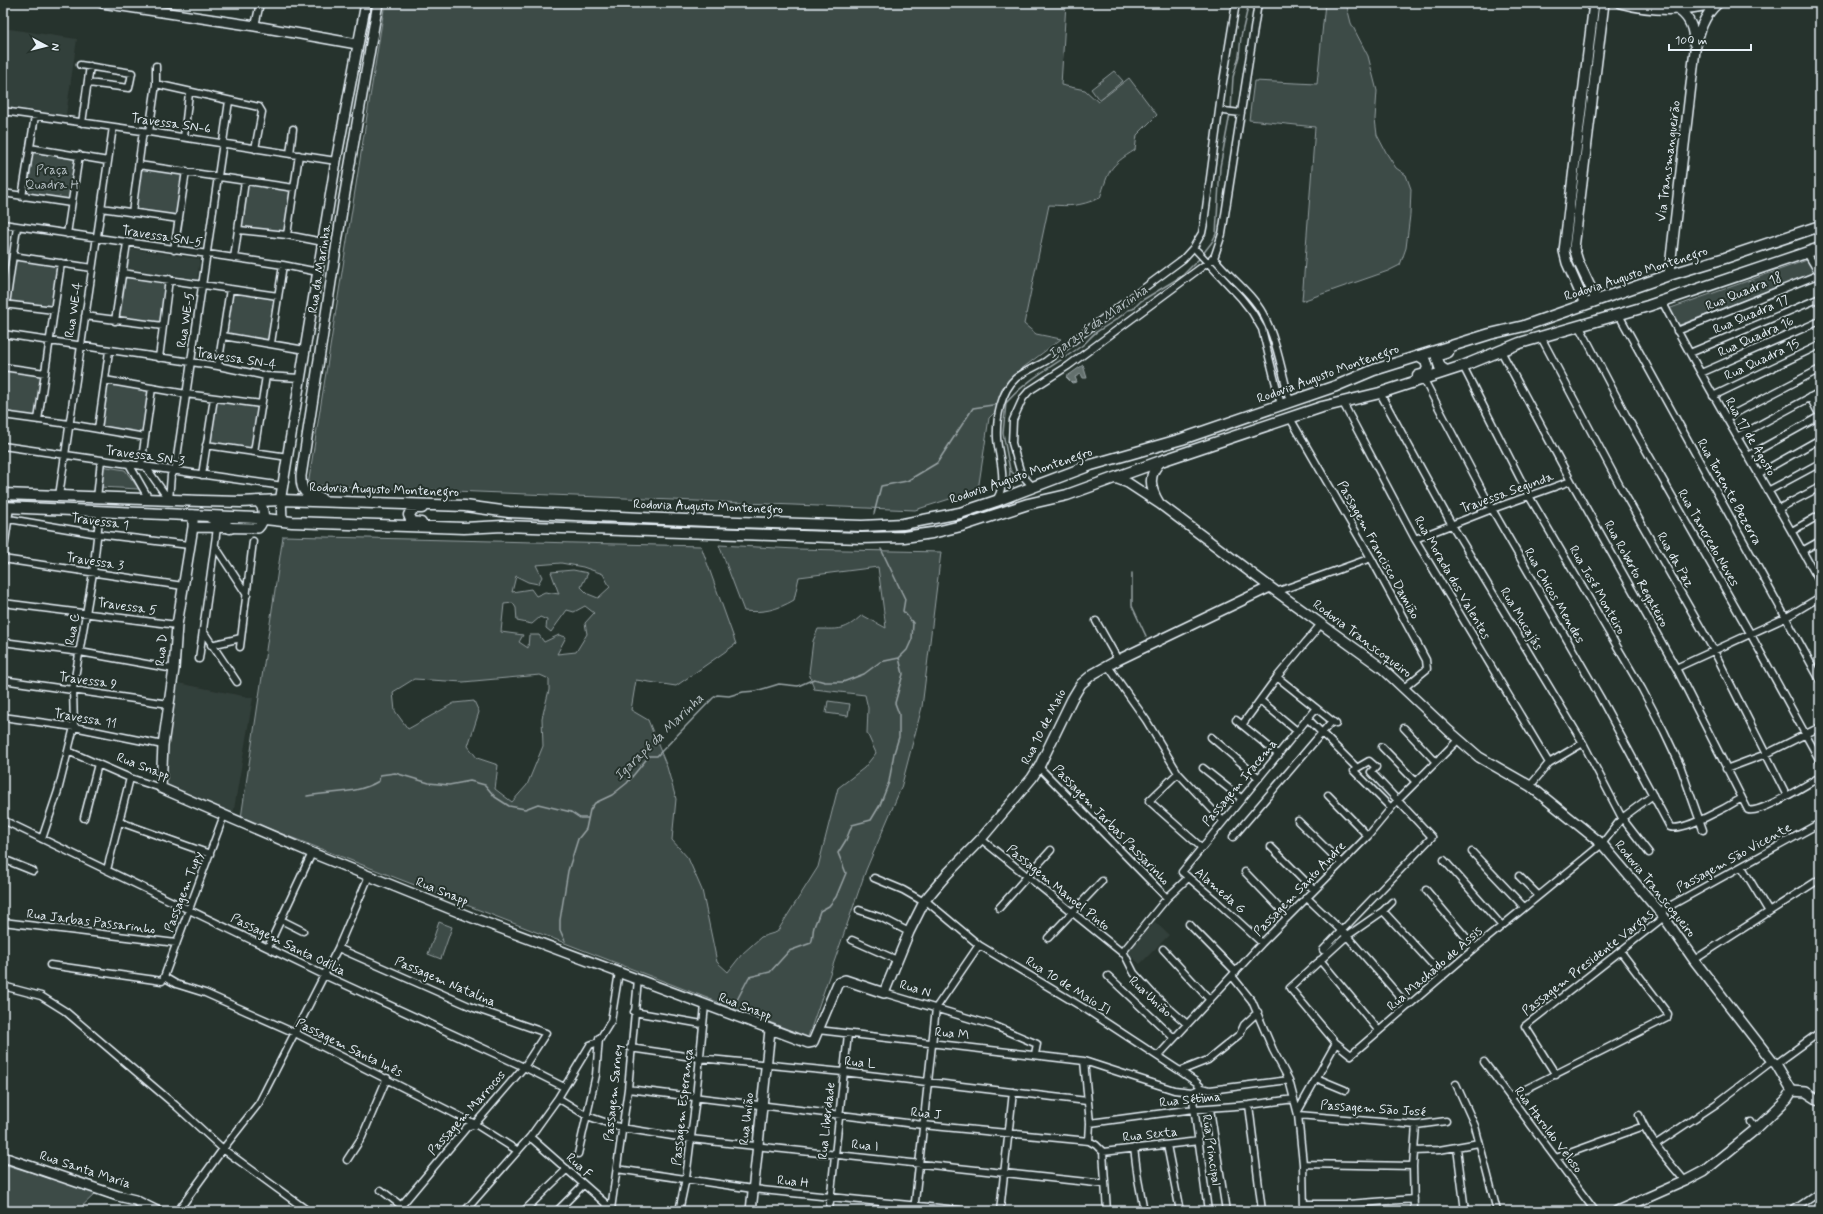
<svg xmlns="http://www.w3.org/2000/svg" width="1823" height="1214" font-family="Mynerve,sans-serif">
<rect width="100%" height="100%" fill="#26332d"/>
<filter id="ink" filterUnits="userSpaceOnUse"><feTurbulence type="fractalNoise" baseFrequency=".025" numOctaves="2"/><feDisplacementMap in="SourceGraphic" scale="8" xChannelSelector="R" yChannelSelector="G"/><feConvolveMatrix kernelMatrix="1 2 1 2 8 2 1 2 1" color-interpolation-filters="sRGB"/></filter>
<g filter="url(#ink)">
<path fill="#333f3a" d="M3 28 77 39 66 115 3 106Z
M128 248 200 259 197 280 125 269Z
M178 683 253 698 233 815 170 787 166 783 163 769Z
M1155 922 1169 935 1140 964 1126 952Z"/>
<path fill="#3e4b47" stroke="#939ea0" fill-rule="evenodd" d="M385 3H1066L1061 85 1085 90 1098 102 1129 78 1157 115 1137 135 1135 150C1109 166 1109 170 1100 198 1077 207 1072 206 1049 205L1024 324 1036 334 1061 339 1016 373 1002 388 997 410 989 418 978 490 915 510 308 485Z
M1325 3H1346L1351 23 1368 56 1377 91 1375 119 1377 135 1387 154 1396 168 1406 175 1411 189 1410 215 1406 248 1400 265 1388 271 1302 301 1315 127 1249 120 1254 81 1317 84Z
M1114 71 1123 81 1099 100 1091 89Z
M34 152 77 159 70 200 27 196 33 153Z
M139 165 186 171 179 219 132 213Z
M245 181 294 188 287 235 239 230Z
M13 256 61 263 54 310 6 304Z
M1807 260 1815 273 1677 326 1668 309Z
M122 273 169 279 163 326 115 321Z
M230 289 278 296 271 343 223 336Z
M3 367 45 373 38 420 3 415Z
M105 380 152 388 145 437 98 429Z
M214 398 261 404 254 452 206 445Z
M101 466 125 470 139 489 99 487Z
M283 536 701 546 736 644 676 686 636 680 631 710 648 720 667 767 676 799 672 840 688 858 702 890 717 962 728 972 742 954 761 937 777 932 818 867 838 788 864 768 876 753 867 733 868 708 865 695 814 689 809 673 813 641 818 629C840 629 845 631 862 615L886 628 878 567 799 577 794 600C777 610 763 613 744 611L719 545 796 549 941 552 922 707 901 788 866 870 808 1037 241 818ZM561 563 583 567 603 574 610 587 598 598 588 594 581 587 588 573 573 570 551 572 559 594 545 592 536 596 531 589 512 592 516 576 528 582 538 584 542 577 536 565ZM513 603 516 608 517 621 532 624 540 617 547 620 546 628 551 632 567 610 574 612 585 606 594 613 585 623 587 634 576 652 557 654 566 637 559 635 544 642 539 635H529L528 648 519 642 523 635 501 632 504 604ZM540 675 549 679V690L542 718 543 746 527 785 512 802 495 789 498 765 477 758 468 746 479 712 474 701 454 703 408 729 395 711 393 692 414 679 463 682Z
M828 701 850 704 848 716 826 713Z
M439 922 452 927 441 959 428 954Z
M3 1164 97 1192 77 1211H3Z"/>
<path fill="#636f6d" stroke="#98a3a5" d="M1083 365 1087 378H1083L1081 374 1075 377 1077 382 1072 383 1066 377Z"/>
<g fill="none" stroke-linecap="round" stroke-linejoin="round">
<path stroke="#98a3a5" stroke-width="1.5" d="M1231 110 1233 77 1239 56 1241 37 1249 3
M1202 255 1212 242 1216 234 1220 167 1230 114
M1003 403H1006C1028 378 1054 366 1080 347 1087 343 1091 335 1098 331 1109 324 1119 319 1128 310L1133 309 1141 301 1182 276 1200 258
M1006 403 1003 433 1010 470 1009 484
M1011 471 1017 477
M874 514 881 486 907 481 937 463 973 408 999 404
M1132 573V606L1146 636
M307 796C333 791 355 795 379 781L380 775 395 773 429 783 449 785 470 781 485 785 495 797 509 806 525 809 538 804 571 812 580 818H588
M565 941 560 930V920L568 871 578 839 586 829 590 810 595 803 612 795 627 783 649 756H657L713 698 717 695 729 696 743 692 756 691 779 684 798 686 814 679 825 682H843L864 674 880 662 899 658 907 650 912 639 913 623 903 611 905 599 881 549
M737 1000 749 977 770 972 789 951 811 943C814 937 812 933 814 927 816 921 818 918 820 911L829 906 836 897 846 873 838 853 846 840 852 825 871 820 880 805 889 782 894 753 899 737V714L895 703 903 674 899 658"/>
<defs>
<path id="street" d="M255 26 260 3
M80 65 132 73 129 88 88 83
M156 84 259 107 262 112 255 149
M3 111 149 132 336 161
M1224 111 1241 113
M3 121 4 111
M82 123 90 66
M149 132 156 84V66
M184 137 189 93
M30 148 108 161
M290 154 293 129
M139 165 294 188
M3 193 71 203
M22 197 35 116
M101 208 179 219
M132 213 143 131
M3 224 283 265 318 272
M239 230 287 235 323 242
M67 234 79 155
M287 235 299 155
M174 250 186 171
M1197 251 1241 298 1252 312 1262 329 1281 405
M1807 253 1820 275
M13 256 92 268
M234 258 245 181
M1212 258H1214C1229 277 1251 292 1263 314 1277 340 1282 373 1290 402
M122 273 278 296
M1662 301C1711 397 1769 488 1820 583
M3 304 54 310
M6 304 17 227
M1619 315 1820 680
M85 316 163 326
M115 321 127 243
M1579 325 1626 415 1750 633 1820 761
M1677 331 1820 274
M3 334 218 366 266 376 300 378
M223 336 305 350
M1541 337 1620 486 1713 649 1787 796
M271 343 283 265
M1501 351 1571 481 1676 668 1748 810C1761 814 1807 784 1820 777
M1690 353 1820 298
M159 358 169 279
M218 366 230 289
M1463 366 1529 496 1642 689 1664 731 1680 765 1703 830
M3 367 45 373
M1701 373 1820 321
M1422 376 1492 509 1600 697 1670 827C1683 832 1729 806 1742 798
M105 380 186 394 261 404
M1380 393 1452 525 1583 743 1622 818 1649 853
M1713 396 1820 345
M1810 397 1820 416
M1342 401 1415 539 1549 763
M3 415 69 424 145 437
M1290 418 1371 558 1426 660 1427 669 1405 687
M1726 418 1820 369
M38 420 61 263
M98 429 109 351
M1737 437 1820 392
M206 445 288 457
M3 446 283 486
M254 452 266 376
M1748 456 1820 416
M129 464 149 499
M141 466 152 388
M146 467 169 500
M1758 474 1820 439
M202 475 214 398
M1033 487 1021 474 1012 443 1013 420 1023 398 1029 391 1068 366 1214 258 1222 234 1258 3
M1768 491 1820 463
M59 496 113 127
M97 498 101 460
M169 500 171 475 175 471 229 101
M996 501C999 496 1001 490 1002 484 1004 469 998 453 997 438 996 418 1001 391 1016 378 1025 371 1036 367 1046 361L1183 259 1193 248 1202 233 1204 223 1222 88 1236 3
M1778 509 1820 487
M9 519 98 534 189 545
M1792 531 1820 515
M1415 539 1492 509 1571 481
M215 546 247 595
M1802 551 1820 541
M3 556 10 507
M3 559 183 586
M1276 592 1371 558
M3 603 177 625
M1096 621 1118 660
M203 631 237 682
M3 642 80 652 174 669
M211 645 241 638
M240 647 253 541
M199 659 217 528
M1108 666 1146 720 1178 773 1223 821
M1676 668 1785 618 1820 597
M1277 677 1336 724
M3 680 169 704
M1261 701 1297 731
M3 717 74 727 163 745
M1307 718 1357 768 1369 761 1376 767 1371 772 1432 837 1323 950
M1236 720 1279 755
M1242 725 1277 677 1321 624
M1404 728 1436 762
M1211 737 1259 778
M1382 747 1416 782
M68 751 130 778 161 788
M1039 767 1167 898
M1203 768 1242 799
M1726 769 1766 754 1820 727
M1354 771 1391 808
M1178 773 1149 801 1201 847
M1530 786 1549 763 1583 743
M1328 795 1368 836
M224 815 164 977 176 984 205 993 295 1033 475 1124 518 1151
M84 818 98 764
M3 820 324 975 524 1067 564 1087
M1298 821 1341 863
M120 822 210 854
M1233 837 1332 721
M42 839 58 791 74 727 73 689 93 573 100 511
M981 839 1125 955 1134 973 1152 993 1187 1024
M1271 847 1314 890
M1472 852 1524 907
M3 859 33 871
M1444 860 1502 926
M1742 867 1769 912
M107 870 130 778
M1245 872 1288 917
M1519 876 1538 895
M874 878 903 890 924 902
M1426 890 1475 948
M1306 897 1347 936 1408 1006
M925 900 979 945 1087 1010 1180 1071 1196 1082 1202 1088
M1392 902 1383 911 1347 936 1290 988 1335 1042 1351 1055 1475 948 1602 844 1622 818 1653 795
M999 908 1051 850
M859 910 882 918 909 932
M1383 911 1443 976
M1659 912 1820 823
M281 920 303 931
M3 922 176 943
M1189 924 1236 972
M1048 938 1102 881
M852 940 897 960
M1262 943 1215 900 1182 872 1316 708
M268 947 312 853
M338 948 474 1008 546 1033 524 1067 475 1124 467 1127 401 1206
M1163 949 1210 1000
M1122 953 1167 898 1188 878
M1320 960 1379 1031
M1694 960 1820 879
M50 965 162 981
M1108 976 1174 1038
M1232 976 1252 1001 1273 1050 1289 1080 1298 1115 1303 1164 1304 1211
M3 986 41 996 65 1011 175 1105 223 1149 308 1211
M884 993 995 1026 1037 1044 1035 1054
M634 1012 702 1024
M818 1030 1084 1061 1174 1090 1192 1092 1202 1088 1210 1090 1289 1080
M630 1048 699 1058 843 1072 1087 1101
M1158 1056 1262 943 1368 836 1397 801 1459 739
M1084 1061 1090 1123 1089 1141
M1484 1062 1595 1211
M1776 1064 1820 1032
M1180 1071 1208 1060 1240 1034 1244 1025 1258 1012
M1556 1075 1525 1026 1664 917
M1316 1078 1345 1090
M1456 1084 1475 1126 1497 1211
M628 1089 923 1125 1089 1141 1096 1145 1103 1152 1107 1211
M1192 1092 1208 1211
M1510 1097 1667 1018 1668 1014 1621 952
M558 1098 587 1116 622 1128 691 1139 1105 1184
M1249 1105 1262 1211
M1210 1109 1226 1211
M1298 1111 1336 1043
M1298 1115 1416 1125 1446 1121
M1639 1115C1649 1140 1668 1161 1685 1181
M1751 1122 1756 1129
M1090 1123 1194 1109 1249 1105 1294 1099
M530 1137 613 1210
M1656 1144 1716 1104 1772 1061
M1167 1145 1180 1211
M1134 1148 1138 1179 1144 1211
M1457 1148 1465 1211
M1414 1151 1439 1150 1479 1143
M1103 1152 1199 1141
M578 1154 596 1075 599 1038
M1556 1158 1644 1126
M347 1160 362 1137 387 1078
M1303 1164 1413 1166
M617 1169 753 1189 968 1211
M381 1190 408 1211
M1304 1204H1348L1414 1199
M611 1209 628 1089 638 979
M178 1211 223 1149 259 1103 338 948 369 876
M465 1211 530 1137 558 1098 590 1045 598 1042 611 1021 619 972
M524 1211 567 1169
M557 1211 583 1185
M679 1211 686 1178 696 1097 705 1005
M829 1211 848 1034
M914 1211 936 1008 979 945
M1000 1211 1013 1092
M1414 1211 1413 1166 1416 1125
M1792 1211 1820 1192"/>
<path id="secondary" d="M102 3 255 26 357 44
M1620 3C1653 12 1683 12 1717 3
M1680 11C1691 19 1694 30 1694 43
M1669 275 1695 50C1699 32 1703 16 1718 3
M1596 299 1578 261 1574 248 1604 3
M1585 304 1567 263 1564 251 1594 3
M1115 478 1128 483 1160 504 1270 587 1382 668 1449 731 1479 757 1530 786 1602 844 1664 917 1694 960 1772 1061 1776 1064 1792 1091
M321 498C305 495 301 492 301 476L343 204 378 3
M1159 503C1149 487 1148 474 1161 461
M193 515V527L177 625 174 669 163 745 161 788 312 853 473 918 808 1043 813 1042 838 983 845 980 884 993 909 932 925 900 947 874 981 839 1032 778 1039 767 1072 699 1081 684 1093 674 1118 660 1270 587
M282 521 281 496 336 161 366 3
M193 527 258 528C265 521 266 506 256 501
M1792 1091 1806 1092 1820 1101
M3 1157 118 1196 135 1200 157 1211
M751 1211 770 1030
M1617 1211 1685 1181 1704 1171 1756 1129 1787 1099 1792 1091"/>
<path id="primary" d="M1446 371 1440 367 1437 358 1439 355 1448 352
M1418 376 1425 374 1428 368 1426 361 1418 356
M3 494 201 501 241 502 281 500 465 506 509 512 708 521 862 526 903 524 960 513 996 501 1091 465 1182 439 1336 386 1374 370 1490 334 1524 326 1669 275 1725 258 1820 226
M3 507 256 518 292 522 464 528 503 526 861 538 904 537 932 533 961 526 1028 504 1067 495 1161 461 1322 407 1380 393 1463 366 1520 343 1648 306 1820 248
M210 517 230 528
M421 523 412 522 409 515 413 508H422"/>
</defs>
<use href="#street" stroke="#e8f1f8" stroke-width="9"/>
<use href="#secondary" stroke="#e8f1f8" stroke-width="12"/>
<use href="#primary" stroke="#e8f1f8" stroke-width="13"/>
<use href="#street" stroke="#26332d" stroke-width="6"/>
<use href="#secondary" stroke="#26332d" stroke-width="9"/>
<use href="#primary" stroke="#26332d" stroke-width="10"/>
</g>
</g>
<g text-anchor="middle" dominant-baseline="central" stroke-width="4" stroke-linejoin="round" paint-order="stroke">
<g font-size="13" fill="#e8f1f8" stroke="#26332d">
<text transform="translate(171 124) rotate(8)">Travessa SN-6</text>
<text transform="translate(1669 161) rotate(-83)">Via Transmangueirão</text>
<text transform="translate(162 237) rotate(9)">Travessa SN-5</text>
<text transform="translate(320 269) rotate(-81)">Rua da Marinha</text>
<text transform="translate(1636 274) rotate(-18)">Rodovia Augusto Montenegro</text>
<text transform="translate(1744 292) rotate(-22)">Rua Quadra 18</text>
<text transform="translate(74 310) rotate(-81)">Rua WE-4</text>
<text transform="translate(1751 315) rotate(-23)">Rua Quadra 17</text>
<text transform="translate(186 320) rotate(-81)">Rua WE-5</text>
<text transform="translate(1756 337) rotate(-24)">Rua Quadra 16</text>
<text transform="translate(236 359) rotate(9)">Travessa SN-4</text>
<text transform="translate(1762 360) rotate(-25)">Rua Quadra 15</text>
<text transform="translate(1328 374) rotate(-20)">Rodovia Augusto Montenegro</text>
<text transform="translate(1750 437) rotate(60)">Rua 17 de Agosto</text>
<text transform="translate(145 456) rotate(8)">Travessa SN-3</text>
<text transform="translate(1021 476) rotate(-19)">Rodovia Augusto Montenegro</text>
<text transform="translate(384 490) rotate(2)">Rodovia Augusto Montenegro</text>
<text transform="translate(1729 492) rotate(61)">Rua Tenente Bezerra</text>
<text transform="translate(1507 493) rotate(-20)">Travessa Segunda</text>
<text transform="translate(708 507) rotate(2)">Rodovia Augusto Montenegro</text>
<text transform="translate(100 522) rotate(8)">Travessa 1</text>
<text transform="translate(1708 538) rotate(60)">Rua Tancredo Neves</text>
<text transform="translate(1378 550) rotate(61)">Passagem Francisco Damião</text>
<text transform="translate(1675 560) rotate(60)">Rua da Paz</text>
<text transform="translate(95 562) rotate(9)">Travessa 3</text>
<text transform="translate(1636 574) rotate(61)">Rua Roberto Regateiro</text>
<text transform="translate(1452 578) rotate(60)">Rua Morada dos Valentes</text>
<text transform="translate(1597 590) rotate(60)">Rua José Monteiro</text>
<text transform="translate(1554 596) rotate(60)">Rua Chicos Mendes</text>
<text transform="translate(127 607) rotate(8)">Travessa 5</text>
<text transform="translate(1521 619) rotate(59)">Rua Mucajás</text>
<text transform="translate(73 629) rotate(-80)">Rua C</text>
<text transform="translate(1362 639) rotate(37)">Rodovia Transcoqueiro</text>
<text transform="translate(162 650) rotate(-85)">Rua D</text>
<text transform="translate(88 681) rotate(8)">Travessa 9</text>
<text transform="translate(85 719) rotate(10)">Travessa 11</text>
<text transform="translate(1044 727) rotate(-63)">Rua 10 de Maio</text>
<text transform="translate(143 767) rotate(21)">Rua Snapp</text>
<text transform="translate(1240 783) rotate(-50)">Passagem Iracema</text>
<text transform="translate(1111 825) rotate(46)">Passagem Jarbas Passarinho</text>
<text transform="translate(1734 858) rotate(-29)">Passagem São Vicente</text>
<text transform="translate(1058 888) rotate(39)">Passagem Manoel Pinto</text>
<text transform="translate(1300 889) rotate(-46)">Passagem Santo Andre</text>
<text transform="translate(1655 889) rotate(51)">Rodovia Transcoqueiro</text>
<text transform="translate(1220 891) rotate(41)">Alameda G</text>
<text transform="translate(184 892) rotate(-69)">Passagem Tupy</text>
<text transform="translate(442 892) rotate(22)">Rua Snapp</text>
<text transform="translate(91 922) rotate(7)">Rua Jarbas Passarinho</text>
<text transform="translate(288 945) rotate(26)">Passagem Santa Odília</text>
<text transform="translate(1588 963) rotate(-38)">Passagem Presidente Vargas</text>
<text transform="translate(1435 969) rotate(-41)">Rua Machado de Assis</text>
<text transform="translate(445 982) rotate(23)">Passagem Natalina</text>
<text transform="translate(1068 986) rotate(32)">Rua 10 de Maio II</text>
<text transform="translate(915 989) rotate(17)">Rua N</text>
<text transform="translate(1150 997) rotate(43)">Rua União</text>
<text transform="translate(745 1007) rotate(21)">Rua Snapp</text>
<text transform="translate(952 1034) rotate(6)">Rua M</text>
<text transform="translate(349 1048) rotate(26)">Passagem Santa Inês</text>
<text transform="translate(860 1063) rotate(6)">Rua L</text>
<text transform="translate(614 1093) rotate(-84)">Passagem Sarney</text>
<text transform="translate(1190 1100) rotate(-6)">Rua Sétima</text>
<text transform="translate(683 1107) rotate(-84)">Passagem Esperança</text>
<text transform="translate(1373 1109) rotate(4)">Passagem São José</text>
<text transform="translate(467 1113) rotate(-48)">Passagem Marrocos</text>
<text transform="translate(926 1114) rotate(6)">Rua J</text>
<text transform="translate(747 1119) rotate(-84)">Rua União</text>
<text transform="translate(827 1121) rotate(-84)">Rua Liberdade</text>
<text transform="translate(1548 1130) rotate(53)">Rua Haroldo Veloso</text>
<text transform="translate(1150 1135) rotate(-6)">Rua Sexta</text>
<text transform="translate(865 1146) rotate(6)">Rua I</text>
<text transform="translate(1211 1150) rotate(82)">Rua Principal</text>
<text transform="translate(579 1166) rotate(43)">Rua F</text>
<text transform="translate(85 1170) rotate(18)">Rua Santa Maria</text>
<text transform="translate(793 1182) rotate(5)">Rua H</text>
</g>
<g font-size="13" fill="#b5bfc3" stroke="#26332d">
<text x="52" y="170">Praça<tspan x="52" dy="15">Quadra H</tspan></text>
</g>
<g font-size="14" font-style="italic" fill="#b3bdc0" stroke="#26332d">
<text transform="translate(1098 322) rotate(-35)">Igarapé da Marinha</text>
<text transform="translate(659 737) rotate(-44)">Igarapé da Marinha</text>
</g>
</g>
<rect width="1823" height="1214" fill="none" stroke="#26332d" stroke-width="16"/>
<rect x="8" y="8" width="1807" height="1198" fill="none" stroke="#e8f1f8" stroke-width="1.5" filter="url(#ink)"/>
<g transform="translate(46 46) rotate(97)" stroke="#26332d" stroke-width="3" paint-order="stroke">
<path d="M0-3L7 15L0 10L-7 15Z" fill="#e8f1f8"/>
<text y="-6" font-size="11" font-weight="bold" text-anchor="middle" fill="#e8f1f8">N</text>
</g>
<path d="M1669 44v6h82v-6" fill="none" stroke="#e8f1f8" stroke-width="2"/>
<text x="1675" y="44" font-size="12" fill="#e8f1f8" stroke="#26332d" stroke-width="3" paint-order="stroke">100 m</text>
</svg>
